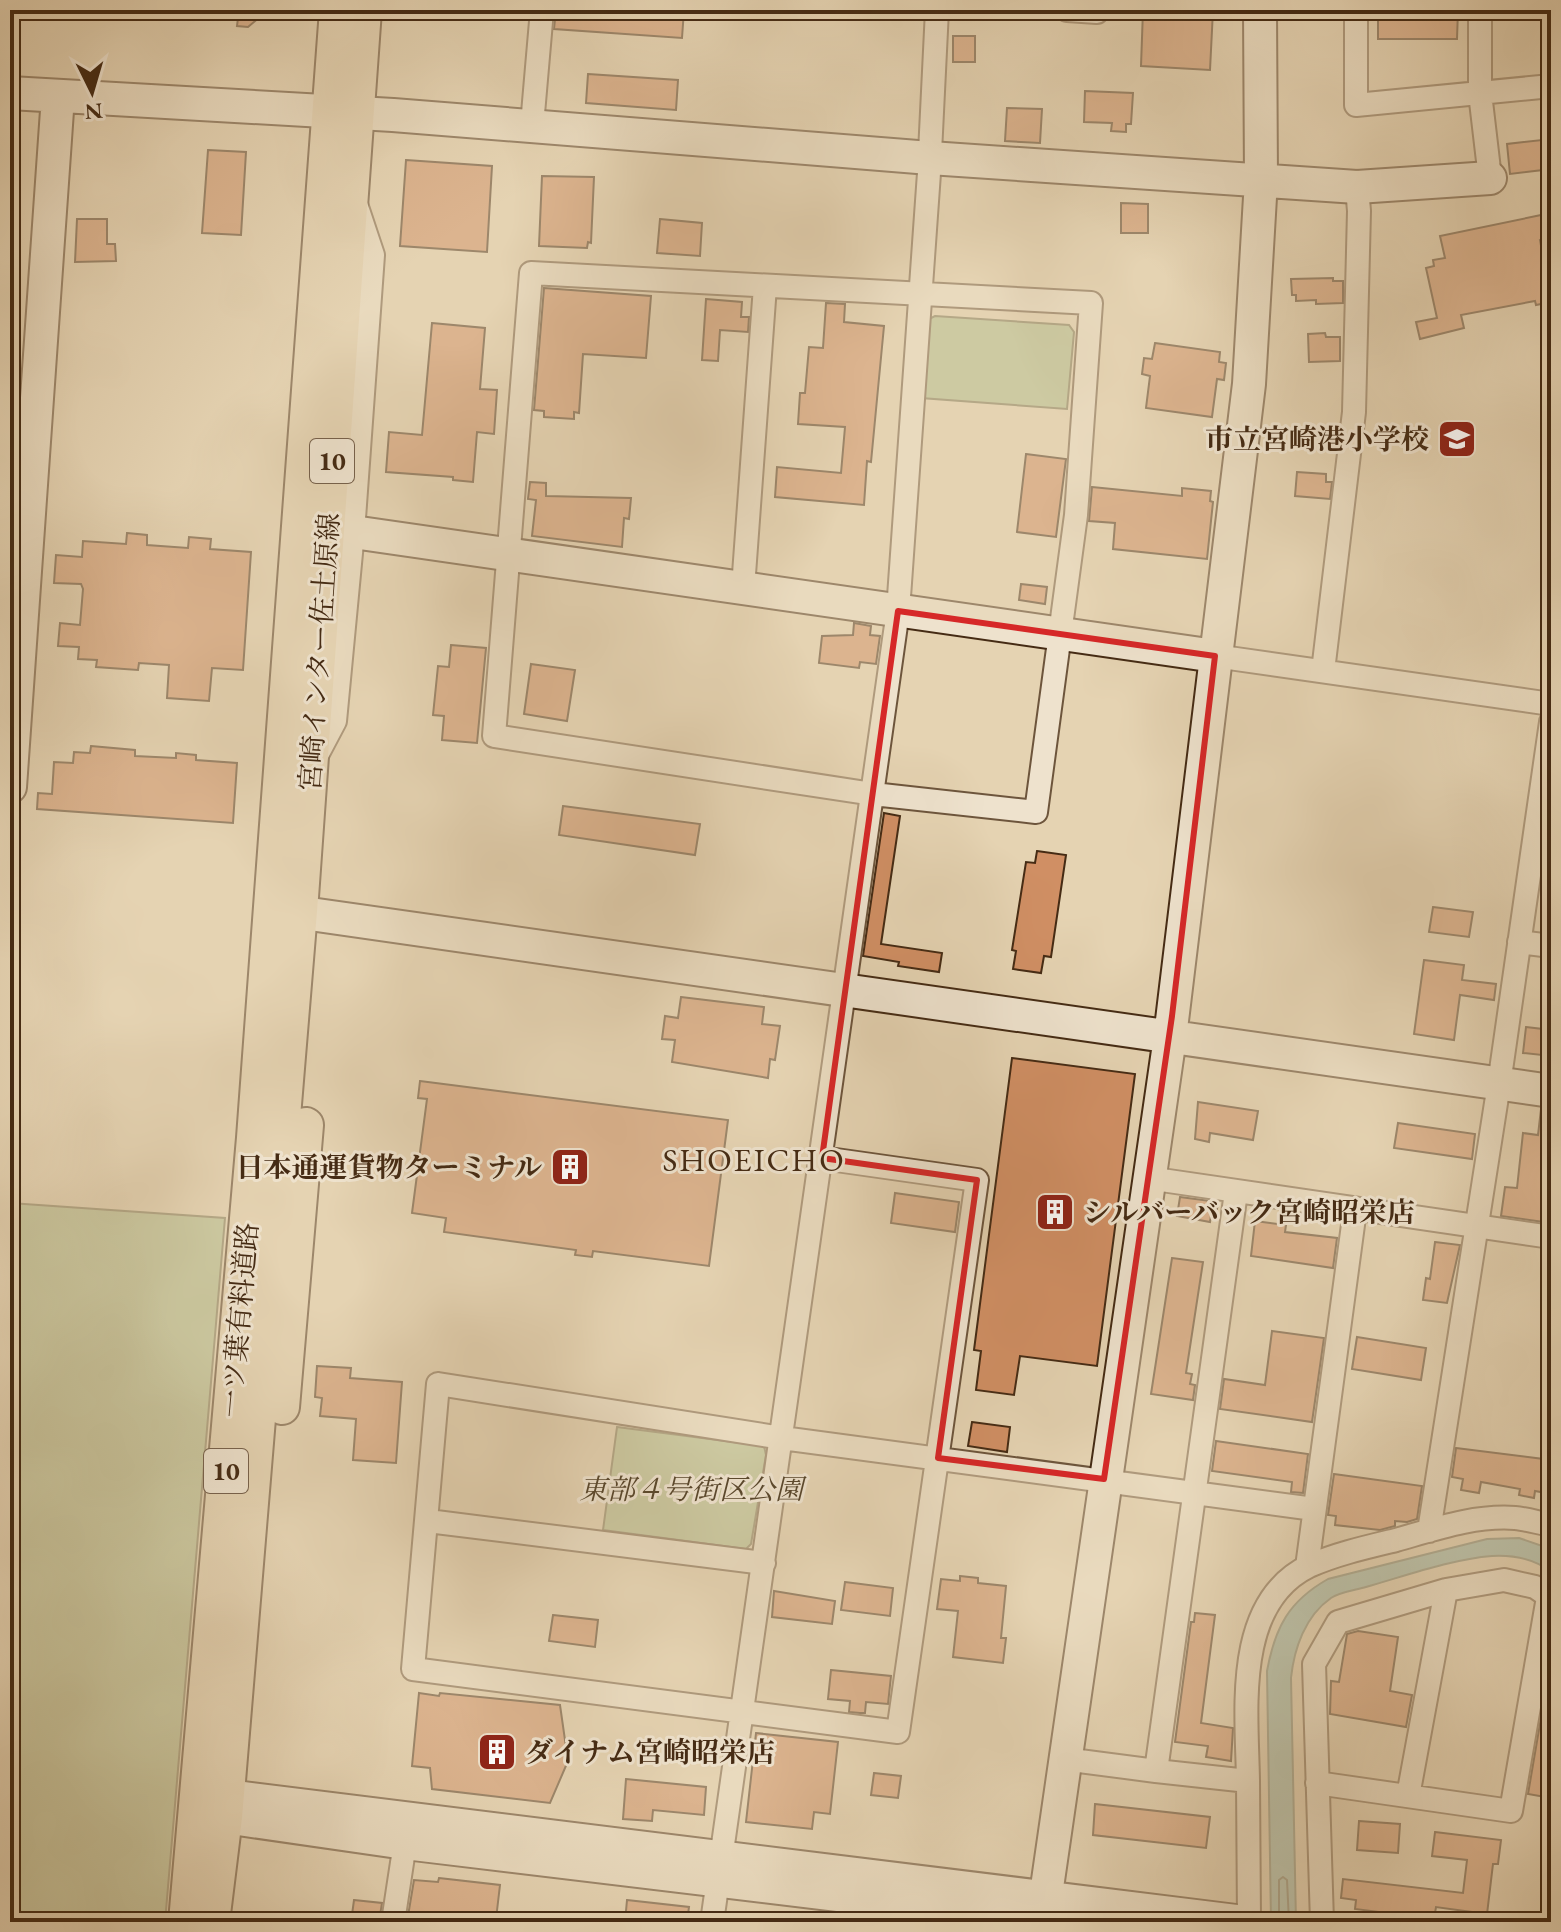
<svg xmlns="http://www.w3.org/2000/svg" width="1561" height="1932" font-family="'EB Garamond','Noto Serif JP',serif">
<rect width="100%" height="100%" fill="#e5d3b2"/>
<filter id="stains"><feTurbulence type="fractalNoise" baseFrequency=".0025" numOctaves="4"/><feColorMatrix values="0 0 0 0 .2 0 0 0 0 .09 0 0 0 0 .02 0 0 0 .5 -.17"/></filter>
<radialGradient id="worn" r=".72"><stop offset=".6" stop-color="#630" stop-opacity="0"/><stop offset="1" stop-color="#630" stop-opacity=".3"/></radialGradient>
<path fill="#b0be8f" stroke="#7a7452" stroke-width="2" d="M935 316 1069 325 1074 332 1067 409 921 398 927 320Z
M10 1203 225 1218 165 1922H10Z
M617 1427 764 1446 766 1455 751 1544 746 1549 603 1530Z"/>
<path fill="#96b8aa" stroke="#76806e" stroke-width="2" d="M1519 1538 1551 1549V1572C1535 1559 1513 1555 1492 1556 1452 1559 1405 1576 1366 1587 1356 1590 1340 1592 1331 1598 1305 1616 1294 1649 1291 1678L1296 1922H1271L1267 1671C1275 1627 1289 1601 1328 1579L1487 1539Z"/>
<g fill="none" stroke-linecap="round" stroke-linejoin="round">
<path stroke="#6e725f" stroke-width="2" d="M1279 1922V1880L1283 1877 1287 1880 1289 1922"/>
</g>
<path fill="#d08f64" stroke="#452b14" stroke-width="2" d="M239 10H268L248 27 237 26Z
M556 10H684L682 38 554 29Z
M1143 10H1213L1210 70 1141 66Z
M1378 10H1458L1457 39H1378Z
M953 36H975V62H953Z
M588 74 678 80 676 110 586 103Z
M1085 91 1133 93 1131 124H1126V132L1111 131 1112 123 1084 122Z
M1007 108 1042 109 1040 143 1005 141Z
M1551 139V169L1510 174 1507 144Z
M208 150 246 152 241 235 202 233Z
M406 160 492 166 487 252 400 246Z
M542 176 594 177 591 243 588 242 587 248 539 246Z
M1121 203 1148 204V233H1121Z
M1546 214 1551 238 1540 240 1551 302 1536 305 1535 301 1461 315 1464 328 1420 339 1416 322 1437 318 1426 268 1434 266 1433 260 1445 258 1440 236Z
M77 219H107V244H115L116 261 75 262Z
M660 219 702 223 700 256 657 253Z
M1333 278V281H1343V303L1316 304V300L1296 301V295H1292L1291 279Z
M544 288 651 296 646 358 583 354 579 413 574 412V419L544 417V411L534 410Z
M706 299 742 302 741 317H749L748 332 720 330 718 361 702 360Z
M826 303 845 304 844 322 884 326 871 462 867 461 864 505 775 497 777 467 841 473 845 427 798 424 800 393H805L809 347 823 348Z
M432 323 485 328 480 389 497 390 494 434 477 432 473 482 453 480V477L386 472 389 432 422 435Z
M1325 333 1326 337H1340V361L1309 362 1308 334Z
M1155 343 1220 352 1219 362 1226 363 1224 380 1217 379 1212 417 1146 408 1150 376 1142 374 1144 358 1152 359Z
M1026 454 1066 459 1056 537 1017 532Z
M1297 472 1326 474V482H1332L1330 499 1295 496Z
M530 482 546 483V496L631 498 629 519 624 518 622 547 532 536 536 500 528 499Z
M1092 487 1182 496V488L1211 491 1210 501 1213 502 1207 559 1113 549 1115 523 1089 521Z
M127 533 147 535V545L188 548 189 537 211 539 210 549 251 552 243 670 212 668 209 701 167 698 169 665 139 663 138 670 96 667 97 660 78 659 79 647 58 646 60 623 80 625 83 589 81 584 54 583 56 555 82 557 83 541 126 544Z
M1021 584 1047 587 1045 604 1019 600Z
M854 623 871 626 870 635 880 636 876 664 860 662 859 668 819 663 822 636 853 635Z
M451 645 486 648 477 743 442 740 444 716 433 715 438 666 449 667Z
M531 664 575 670 567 721 524 714Z
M91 746 135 750V756L176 758V753L196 755V760L237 763 233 823 37 809 38 793 52 794 54 762 73 763 74 752 90 753Z
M563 806 700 824 695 855 559 835Z
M884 813 900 816 881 944 942 953 939 972 898 966 899 962 863 956Z
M1037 851 1066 855 1051 957 1044 956 1041 973 1013 969 1016 951 1012 950 1026 862 1035 863Z
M1433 907 1473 912 1469 937 1429 932Z
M1424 960 1464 965 1462 980 1496 984 1494 1000 1460 995 1454 1040 1414 1034Z
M681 997 764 1007 762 1024 780 1026 775 1060 770 1059 768 1078 672 1062 675 1040 662 1039 665 1016 678 1018Z
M1526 1027 1551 1030V1056L1523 1053Z
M1012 1058 1135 1074 1097 1366 1020 1356 1014 1395 976 1390 981 1351 974 1350Z
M420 1081 728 1120 709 1266 593 1251 592 1257 575 1255 576 1250 444 1232 446 1218 412 1213 427 1099 418 1098Z
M1198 1102 1258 1111 1253 1140 1210 1133 1209 1142 1195 1139Z
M1541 1109 1551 1110V1180L1548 1204H1551V1223L1501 1216 1505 1187 1517 1188 1523 1133 1538 1135Z
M1398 1123 1475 1134 1472 1159 1394 1148Z
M895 1193 959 1202 955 1232 891 1223Z
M1180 1197 1218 1202 1217 1209H1212L1210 1222 1177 1216Z
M1255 1221 1286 1225 1285 1232 1337 1238 1333 1268 1251 1256Z
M1435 1242 1460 1245 1447 1303 1423 1300 1426 1278 1430 1279Z
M1172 1258 1203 1262 1186 1373 1192 1374 1190 1384 1195 1385 1193 1400 1151 1394Z
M1272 1331 1324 1338 1312 1422 1220 1409 1224 1379 1265 1385Z
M1357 1337 1426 1348 1421 1380 1352 1369Z
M317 1366 351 1368 350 1378 402 1382 396 1463 353 1460 356 1419 320 1416 322 1398 315 1397Z
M972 1422 1010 1427 1007 1452 968 1446Z
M1216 1441 1308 1454 1303 1493 1291 1492 1292 1482 1212 1471Z
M1456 1448 1551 1460V1494L1535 1491 1534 1498 1519 1495 1520 1489 1481 1482 1479 1493 1461 1490 1463 1479 1452 1477Z
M1334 1474 1422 1486 1417 1519 1407 1522 1395 1521V1526L1380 1530 1335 1525 1336 1516 1328 1515Z
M960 1576 978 1578V1583L1006 1586 1001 1638H1006L1003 1663 953 1657 958 1611 937 1609 941 1579 960 1581Z
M845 1582 893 1588 890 1616 841 1610Z
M774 1591 835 1601 832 1624 772 1617Z
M1195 1613 1215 1615 1201 1723 1233 1728 1231 1761 1206 1757 1208 1746 1175 1742 1191 1622H1194Z
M553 1615 598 1620 595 1647 549 1641Z
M1358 1631 1398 1637 1390 1691 1412 1695 1406 1727 1330 1714 1331 1681 1339 1682 1347 1634Z
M831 1670 891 1676 888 1704 866 1702 865 1713H860L849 1712 850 1701 828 1699Z
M419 1693 439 1696 440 1693 560 1705 568 1761 550 1803 432 1789 430 1768 412 1766Z
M1543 1706H1551V1798L1528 1794Z
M756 1733 838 1742 830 1814 814 1812 812 1829 746 1822Z
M874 1773 901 1776 898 1798 871 1795Z
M626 1779 706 1787 704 1815 653 1810 652 1821 623 1819Z
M1095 1804 1210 1817 1206 1848 1093 1835Z
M1359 1821 1400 1824 1398 1853 1357 1850Z
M1435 1832 1501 1840 1498 1864H1493L1487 1914 1436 1907 1434 1919 1355 1909 1356 1900 1341 1898 1343 1879 1463 1893 1467 1860 1432 1856Z
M439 1878 500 1885 496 1919 444 1914V1922H407L414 1880 438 1882Z
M354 1900 382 1903 379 1922H351Z
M627 1900 689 1907 687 1922H625Z"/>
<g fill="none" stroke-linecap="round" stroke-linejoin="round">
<defs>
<path id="street" d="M1067 10 1097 12V10
M1356 10V105L1551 86
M1480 10V93L1490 178
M532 125 542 10
M531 273 1091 303 1076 515 1036 812 873 794 494 736Z
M743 588 765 286
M1215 656 1551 704
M1323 671 1354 412 1359 211 1357 187
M316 757 335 721 353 532 373 255 356 204
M1519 942 1551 946
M822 1158 977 1180 898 1732 413 1669 438 1384 782 1438 1314 1509
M1148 1178 1551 1237
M1236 1192 1156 1771 1248 1781 1249 1922
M428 1521 764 1563
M1429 1531 1499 1084 1551 722
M1307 1567 1355 1210
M1064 1759 1156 1771
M1248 1781C1247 1711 1233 1603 1309 1566 1336 1554 1367 1547 1396 1540 1435 1529 1475 1515 1515 1518 1527 1519 1539 1523 1551 1525
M1317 1783 1511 1811 1548 1597
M1408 1796 1446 1590
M393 1922 405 1843
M712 1922 898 611 929 173 937 10
M1322 1922 1314 1664 1338 1622 1446 1590 1504 1580 1535 1587 1551 1598"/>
<path id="secondary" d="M10 93 393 115 930 158 1357 187 1490 178
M353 532 1215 656
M10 787 58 96
M275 909 1551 1091
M204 1803 227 1796 1244 1922
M212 1812 225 1817 405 1843 1061 1922
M1042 1922 1170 1037 1249 384 1261 180 1260 10"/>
<path id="primary" d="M282 1407 306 1125
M186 1922 254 1138 337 10
M212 1922 225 1817 300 911 364 10"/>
</defs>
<use href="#street" stroke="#6d553c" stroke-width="26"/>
<use href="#secondary" stroke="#452b14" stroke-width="36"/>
<use href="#primary" stroke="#452b14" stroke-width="38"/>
<use href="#street" stroke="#eee2cd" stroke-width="22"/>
<use href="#secondary" stroke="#eee2cd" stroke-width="32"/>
<use href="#primary" stroke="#e5d3b2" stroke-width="34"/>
</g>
<path d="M0 0H1561V1932H0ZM898 611 1215 656 1172 1016 1104 1479 938 1458 977 1180 822 1158Z" fill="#e5d3b2" fill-opacity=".55" fill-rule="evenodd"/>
<path fill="none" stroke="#d62828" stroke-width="6" stroke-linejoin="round" d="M898 611 1215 656 1172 1016 1104 1479 938 1458 977 1180 822 1158Z"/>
<defs>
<symbol id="school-square" viewBox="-11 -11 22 22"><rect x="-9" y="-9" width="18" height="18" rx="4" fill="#8f2418" stroke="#eee2cd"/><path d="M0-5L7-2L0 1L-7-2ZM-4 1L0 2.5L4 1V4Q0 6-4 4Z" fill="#fff"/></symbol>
<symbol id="building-square" viewBox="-11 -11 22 22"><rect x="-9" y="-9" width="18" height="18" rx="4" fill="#8f2418" stroke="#eee2cd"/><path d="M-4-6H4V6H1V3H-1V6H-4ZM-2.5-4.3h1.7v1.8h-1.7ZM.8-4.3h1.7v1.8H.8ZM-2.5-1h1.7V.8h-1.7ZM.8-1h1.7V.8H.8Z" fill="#fff"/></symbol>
</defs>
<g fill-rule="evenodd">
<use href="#school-square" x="1435" y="417" width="44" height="44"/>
<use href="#building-square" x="548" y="1145" width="44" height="44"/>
<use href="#building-square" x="1033" y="1190" width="44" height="44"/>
<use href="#building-square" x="475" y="1730" width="44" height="44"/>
</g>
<g text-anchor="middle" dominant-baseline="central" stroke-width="6" stroke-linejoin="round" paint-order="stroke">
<g fill="#eee2cd" stroke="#78624c" stroke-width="2">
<rect x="310" y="439" width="44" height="44" rx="6"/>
<rect x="204" y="1449" width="44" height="44" rx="6"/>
</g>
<g font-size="26" font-weight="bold" fill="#452b14">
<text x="332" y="461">10</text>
<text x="226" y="1471">10</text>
</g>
<g font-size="28" font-weight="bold" fill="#452b14" stroke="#eee2cd" text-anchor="end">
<text x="1429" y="439">市立宮崎港小学校</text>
<text x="542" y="1167">日本通運貨物ターミナル</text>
<text x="1083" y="1212" text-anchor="start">シルバーバック宮崎昭栄店</text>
<text x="525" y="1752" text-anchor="start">ダイナム宮崎昭栄店</text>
</g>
<g font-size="28" fill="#452b14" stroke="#eee2cd">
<text transform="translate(319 652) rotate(-86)">宮崎インター佐土原線</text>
<text transform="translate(239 1320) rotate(-85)">一ツ葉有料道路</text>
</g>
<g font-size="28" font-style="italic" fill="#5a482d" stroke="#eee2cd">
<text x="691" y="1489">東部４号街区公園</text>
</g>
<g font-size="32" letter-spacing="2" fill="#452b14" stroke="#eee2cd">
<text x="754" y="1160">SHOEICHO</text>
</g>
</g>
<rect width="1561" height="1932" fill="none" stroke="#e5d3b2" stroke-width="40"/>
<rect x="12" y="12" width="1537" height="1908" fill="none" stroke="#452b14" stroke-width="4"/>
<rect x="20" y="20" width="1521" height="1892" fill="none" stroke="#452b14" stroke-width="2"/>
<g transform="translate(92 92) rotate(175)" stroke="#eee2cd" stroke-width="6" paint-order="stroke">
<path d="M0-6L14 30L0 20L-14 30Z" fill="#452b14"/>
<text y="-12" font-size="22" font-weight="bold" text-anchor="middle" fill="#452b14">N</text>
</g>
<rect width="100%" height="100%" filter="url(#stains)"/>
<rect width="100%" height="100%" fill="url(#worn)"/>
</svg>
